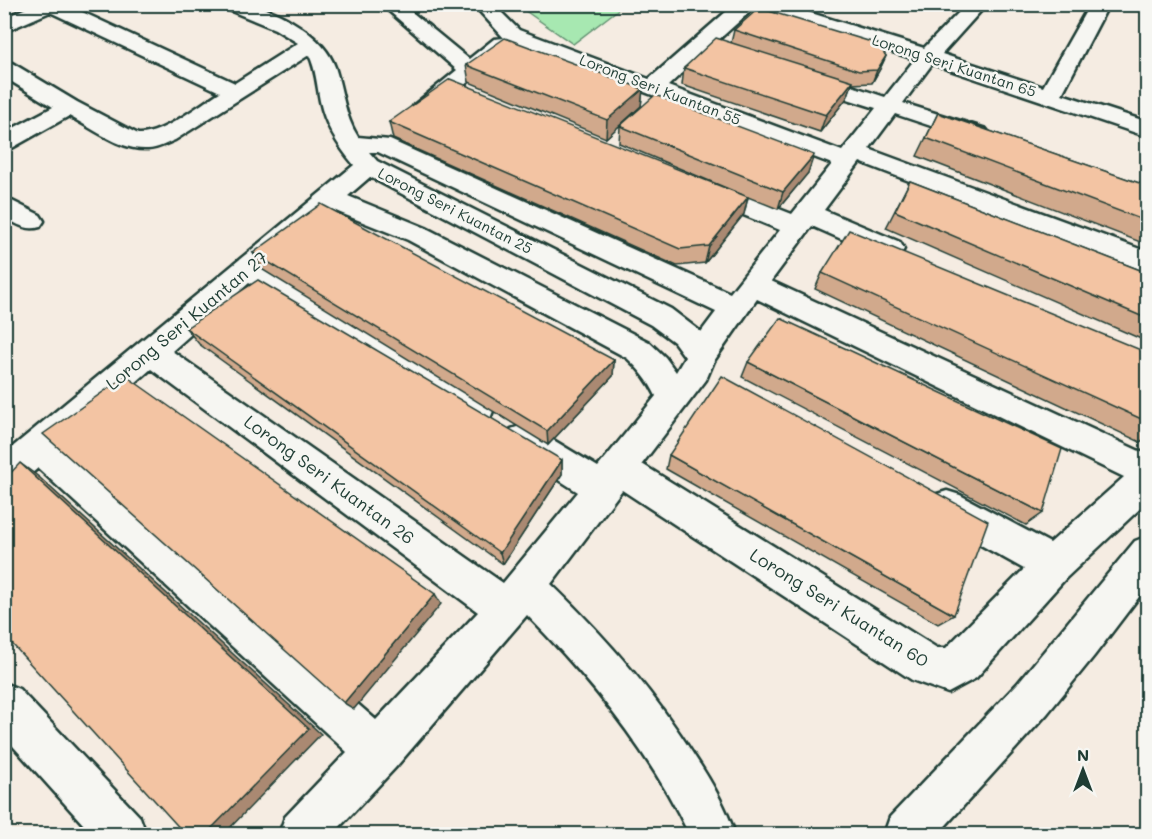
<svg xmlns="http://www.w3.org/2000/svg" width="1152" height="839" font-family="Mali,sans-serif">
  <rect width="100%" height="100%" fill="#f5ece2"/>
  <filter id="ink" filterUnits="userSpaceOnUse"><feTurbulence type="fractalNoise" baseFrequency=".0167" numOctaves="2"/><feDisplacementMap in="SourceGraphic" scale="12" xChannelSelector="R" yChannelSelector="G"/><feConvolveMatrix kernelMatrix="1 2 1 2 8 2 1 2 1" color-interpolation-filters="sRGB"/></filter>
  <g filter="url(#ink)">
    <path fill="#a7e8b1" stroke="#639272" stroke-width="1.5" d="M530,4H624V5L573,44L524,10Z"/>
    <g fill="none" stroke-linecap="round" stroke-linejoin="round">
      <g stroke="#1f3d34" stroke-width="5">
        <path id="minor" d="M35,4H65L235,83L298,43L275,29L224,8L222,4C230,4 241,3 249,4C280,10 325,37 335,67C343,91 344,115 358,137L390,140L730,293L780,230L697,196L693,190L697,184L706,182L715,184L792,214L832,164L509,40L511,43L508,47L430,115L422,117L414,115L411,110L414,105L457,70L381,4H402L469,59L494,39L504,38L473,4H493L519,30L649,79L735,4H782L924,48L967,4H987L942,54L1043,87L1090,4H1109L1062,94L1148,122V137L932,64L903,103L986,129L990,134L986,139L978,141L970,139L895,114L869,149L1148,252V273L860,162L824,210L900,242L904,249L900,256L890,258L880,256L812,226L771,281L1148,455V501L1066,578L976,678L948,693L912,680L622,490L551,584C605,636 655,693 695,757C711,781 726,807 735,834H689C650,752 590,679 527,615L395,768L333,834H279L285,817L347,752L38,468L16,487L4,491V454L354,165C338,146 325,125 320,101C317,86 316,69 309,55L175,140C167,143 157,149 148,149C121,151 92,128 69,116L12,148L4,150V133L53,107L4,77V62L12,63L77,102L138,134C161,136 199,105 220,92L50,12L4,32V18ZM754,8L915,59L885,97L816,74L808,72L800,74L797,79L800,84L876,108L842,151L668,86L704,52L750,66L757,64L761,60L757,56L715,43ZM369,152H378L716,312L701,332L671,309L377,161ZM370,177L651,325L674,342L685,357L676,372L665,357L649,342L426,228L348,196ZM333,210L408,240L627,358C639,369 649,381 656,396L598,467L535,429L523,425L511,429L506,439L511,449L578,492L503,583L172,351L249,283L465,421L477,425L489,421L493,411L489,401L267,267ZM757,299L1124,477L1050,543L960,495L947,491L934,495L929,507L934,519L1024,569L946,648H937L642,464L706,380L714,361ZM151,369L478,612L376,720L62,447Z
          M4,197L40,215L44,221L40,227C26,231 17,224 4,217Z
          M1148,536V585L1094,656L1047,714L938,834H884L890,817L1017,684L1135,541Z
          M4,683L19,689L140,817L146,834H92L4,736Z"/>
      </g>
      <use href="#minor" fill="#f6f6f2" fill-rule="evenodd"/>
    </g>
    <path fill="#d1a98c" stroke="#1f3d34" stroke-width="1.5" d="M734,30L886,56L880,69L872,83L852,84L847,98L820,132L682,85L684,68L731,43Z
      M466,65L643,89L641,106L606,138L469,82Z
      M938,113L1148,186V245L917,156Z
      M389,122L743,195L619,143L620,126L808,173L778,209L748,197L744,214L705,263L677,266L393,139Z
      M910,181L1148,273V342L886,228Z
      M253,253L614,360L613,376L548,445L263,270Z
      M822,273L1148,353V437L1140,442L815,289Z
      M186,328L562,460V474L503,564L199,344Z
      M748,362L1043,513L1026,525L742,377Z
      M669,455L954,615L938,624L666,469Z"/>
    <path fill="#aa8972" stroke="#1f3d34" stroke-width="1.5" d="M886,56L880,69L872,83L877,70Z
      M853,81L847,98L820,132L826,115Z
      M643,89L641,106L606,138L607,120Z
      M814,155L808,173L778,209L783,192Z
      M748,197L744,214L705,263L709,246Z
      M614,360L613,376L548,445L547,431Z
      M562,460V474L503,564L500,553Z
      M20,463L39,477L321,734L224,834H206Z
      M435,594L441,604L354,709L344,703Z"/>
    <path fill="#f3c4a3" stroke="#1f3d34" stroke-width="1.5" d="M759,8L878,44L886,56L877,70L859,71L734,30Z
      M505,38L643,89L607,120L466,65Z
      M716,38L853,81L826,115L684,68Z
      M450,79L748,197L709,246L680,249L389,122Z
      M655,95L814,155L783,192L620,126Z
      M938,113L1148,186V222L926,138Z
      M910,181L1148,273V319L895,211Z
      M321,204L614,360L547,431L253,253Z
      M849,230L1148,353V422L822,273Z
      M258,280L562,460L500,553L186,328Z
      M780,318L1062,449L1043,513L748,362Z
      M126,376L435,594L344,703L43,434Z
      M722,376L988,521L954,615L669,455Z
      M20,463L309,729L206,834H185L4,635V480Z"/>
  </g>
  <g text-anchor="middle" stroke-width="5" stroke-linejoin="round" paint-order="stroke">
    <g font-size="15" fill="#1f3d34" stroke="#f6f6f2">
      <text transform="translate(954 66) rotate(18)" y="5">Lorong Seri Kuantan 65</text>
      <text transform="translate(660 90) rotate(21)" y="5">Lorong Seri Kuantan 55</text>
      <text transform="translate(455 211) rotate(27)" y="5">Lorong Seri Kuantan 25</text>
    </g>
    <g font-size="18" fill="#1f3d34" stroke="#f6f6f2">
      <text transform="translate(187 321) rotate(-40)" y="6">Lorong Seri Kuantan 27</text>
      <text transform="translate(329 480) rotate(36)" y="6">Lorong Seri Kuantan 26</text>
      <text transform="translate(839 608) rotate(32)" y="6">Lorong Seri Kuantan 60</text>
    </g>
  </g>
  <rect width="1152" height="839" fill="none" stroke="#f6f6f2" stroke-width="24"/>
  <rect x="12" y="12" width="1128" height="815" fill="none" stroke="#1f3d34" stroke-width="2" filter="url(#ink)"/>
  <g transform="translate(1083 770)" stroke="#f6f6f2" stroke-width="4.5" paint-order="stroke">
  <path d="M0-4.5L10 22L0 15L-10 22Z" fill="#1f3d34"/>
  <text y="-9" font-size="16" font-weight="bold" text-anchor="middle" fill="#1f3d34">N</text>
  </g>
</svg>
